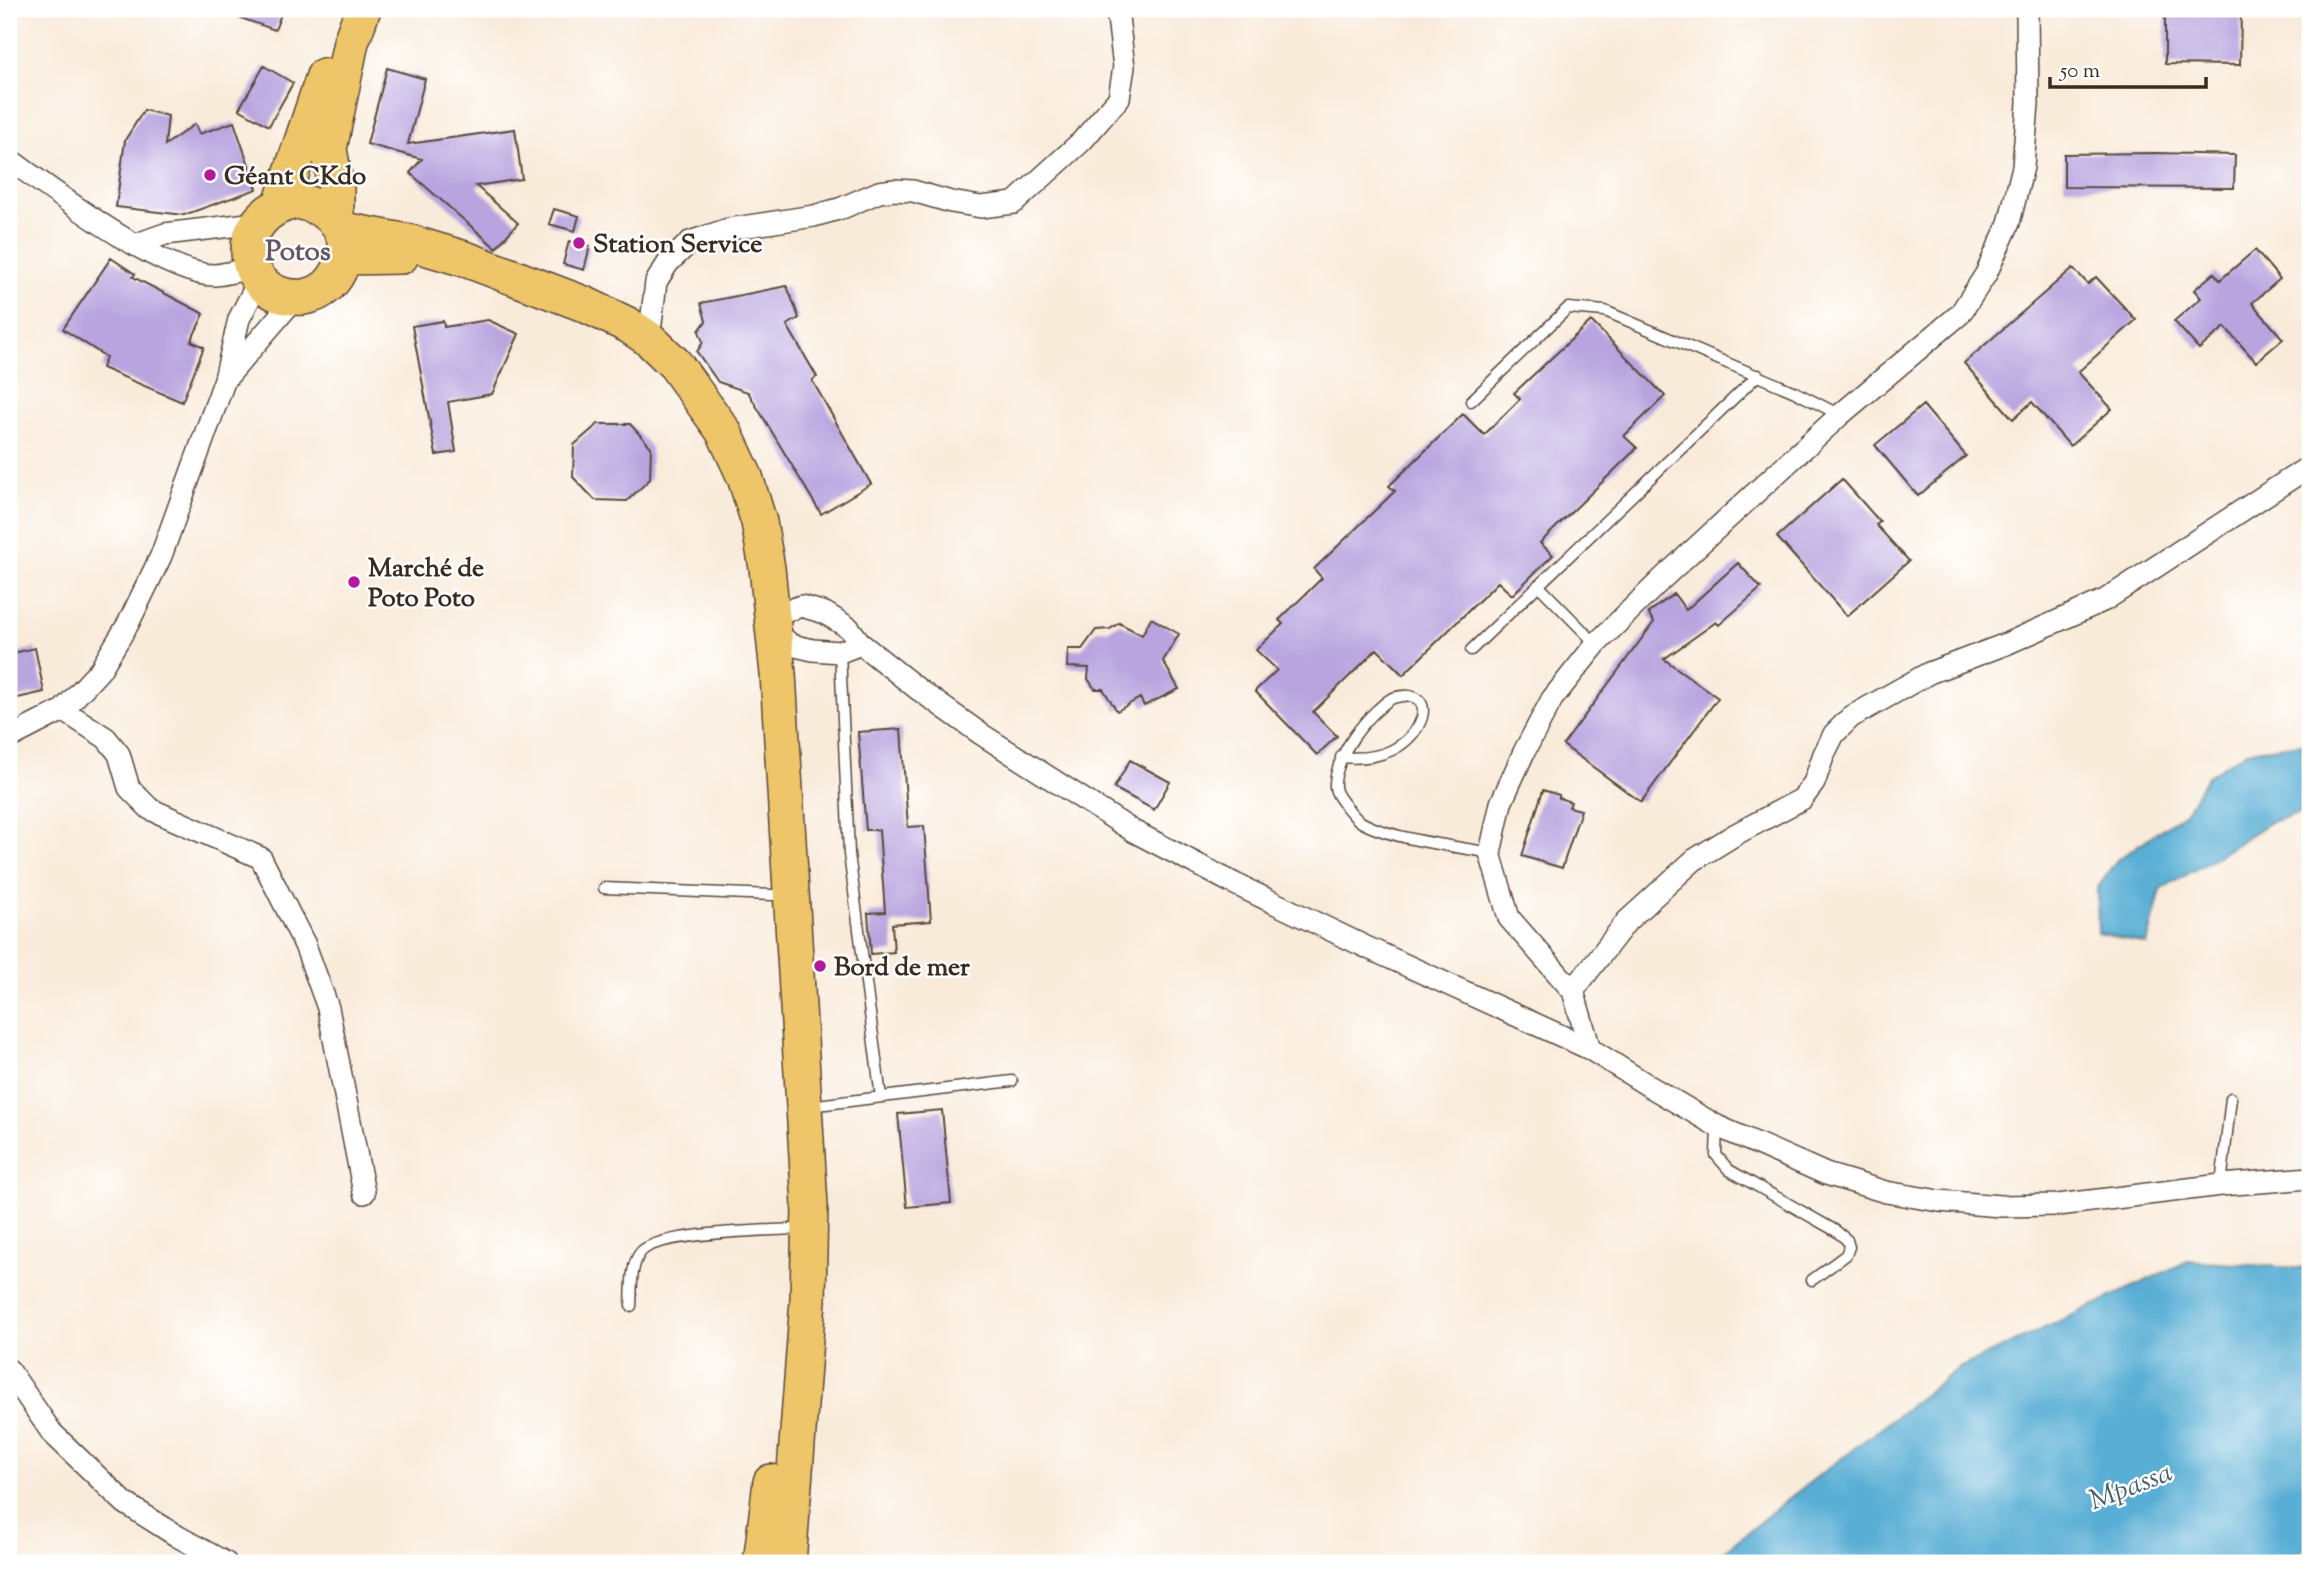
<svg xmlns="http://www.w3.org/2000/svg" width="2319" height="1572" font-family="'Sorts Mill Goudy',serif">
  <rect width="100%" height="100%" fill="#fff"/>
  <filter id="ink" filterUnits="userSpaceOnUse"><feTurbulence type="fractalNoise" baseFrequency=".0143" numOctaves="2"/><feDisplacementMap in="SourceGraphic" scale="14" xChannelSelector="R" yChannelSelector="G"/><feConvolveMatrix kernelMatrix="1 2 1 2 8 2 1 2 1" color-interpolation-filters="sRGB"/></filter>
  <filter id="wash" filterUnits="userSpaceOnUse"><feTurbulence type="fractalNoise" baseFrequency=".00686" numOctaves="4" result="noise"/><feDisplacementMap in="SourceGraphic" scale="28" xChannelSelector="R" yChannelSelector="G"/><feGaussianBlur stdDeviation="1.57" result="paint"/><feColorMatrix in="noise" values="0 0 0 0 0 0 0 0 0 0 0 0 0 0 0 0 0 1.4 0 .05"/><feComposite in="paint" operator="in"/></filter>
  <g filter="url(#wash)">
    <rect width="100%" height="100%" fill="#f9ebda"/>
    <path fill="#58aed4" stroke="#4a6c79" stroke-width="2" d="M2310,743V811L2270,822L2215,858L2161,890L2147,944L2098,933L2097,889L2117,860L2185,813L2207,777L2247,751Z
      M2188,1261L2310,1269V1548L2264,1563H1710L1783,1503L1959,1368Z"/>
    <g id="blocks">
      <path fill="#b8a5df" d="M221,9H283L275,30L221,11Z
        M2165,9H2241L2240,65L2165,64Z
        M264,66L293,83L269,126L239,109Z
        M387,68L425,79L408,144L515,129L522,179L476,186L518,223L496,248L410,173L422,159L367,144Z
        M144,110L168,116L165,145L195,124L199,134L234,122L257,189L184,215L116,207L125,140Z
        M2157,153L2235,155L2234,188L2064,187V154Z
        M554,209L579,216L575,231L549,224Z
        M569,241L590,246L584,270L563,264Z
        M2255,250L2280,279L2252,303L2283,339L2256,362L2225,327L2199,349L2174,321L2201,298L2194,290L2214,273L2220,280Z
        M111,258L135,274L133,277L204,314L191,341L204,347L182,402L102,368L106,357L63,329Z
        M2073,268L2088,284L2096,277L2136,320L2078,372L2112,409L2070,446L2032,402L2013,419L1964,363Z
        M787,286L799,318L787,325L817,377L812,380L871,484L821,514L748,392L718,382L697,352L703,342L699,331L706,321L701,303Z
        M488,320L519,334L492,394L448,402L456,452L436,455L412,326L443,321L444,327Z
        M1591,321L1665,396L1624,436L1637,448L1540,543L1553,555L1512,595L1498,582L1403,675L1377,649L1313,712L1337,736L1317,755L1255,691L1277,670L1256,650L1283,624L1279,620L1322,578L1314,569L1395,491L1389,486L1463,414L1484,435L1520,399L1514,393Z
        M1923,405L1966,456L1918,496L1875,445Z
        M598,424H630L651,447L650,479L627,501L595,500L573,477L574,445Z
        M1842,479L1880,522L1876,525L1909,561L1847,616L1777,537Z
        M1738,563L1761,588L1719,625L1716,622L1664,659L1718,698L1641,802L1563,745L1654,622L1648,613L1674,594L1686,610Z
        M1151,618L1179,634L1163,661L1179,689L1144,706L1140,698L1117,711L1103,689H1095L1088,679L1089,668L1067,667L1068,649H1082L1096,630L1110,629L1119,623L1142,635Z
        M35,648L44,692L9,700V654Z
        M901,729L908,827L924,826L931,921L892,924L894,952L871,954L868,913L885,912L879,830H866L858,732Z
        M1130,760L1170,782L1154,810L1114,788Z
        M1543,790L1559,795V798L1571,802L1569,807L1581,810L1562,868L1522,856Z
        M942,1110L951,1203L907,1207L898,1114Z"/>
    </g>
  </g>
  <g filter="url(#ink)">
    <use href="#blocks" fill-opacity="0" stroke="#58473a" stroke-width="2"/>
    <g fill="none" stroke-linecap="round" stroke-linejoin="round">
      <g stroke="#58473a" stroke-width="13">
        <path id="service" d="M1471,401L1568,308L1605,311L1795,392L1840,415
          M1538,585L1596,644
          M1471,650L1758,375
          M840,652L849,854L881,1097
          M1341,757C1370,760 1400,754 1417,728C1431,705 1419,690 1393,698C1387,700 1381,707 1376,711C1361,725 1344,748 1338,768C1331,790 1336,794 1349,810C1353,815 1356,819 1361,822C1391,839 1454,846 1490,853
          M604,888L773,895
          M809,1106L1012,1081
          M1717,1126L1716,1155L1729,1170L1836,1231L1847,1240L1849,1247L1846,1255L1812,1280
          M2221,1185L2231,1098
          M631,1306C632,1290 630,1267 640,1253C654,1232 765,1231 792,1229"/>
      </g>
      <g stroke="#58473a" stroke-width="24">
        <path id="minor" d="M9,159C52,190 164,276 215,275C227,274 240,270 252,268
          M137,244L165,234L256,223
          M649,339L656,282L668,263L690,242L729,229L814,216L842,208L879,192L894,190L913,191L951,202L981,207L1014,203L1082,141L1119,98L1124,67L1117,9
          M229,375L295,298
          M861,644L840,652L813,650L791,645L772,628L782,613L801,606L825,613L849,628L861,644L919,690L981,734L1133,831L1235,884L1366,947L1590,1049L1649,1086L1717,1126L1826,1174L1886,1192L1939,1201L2000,1206L2058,1205L2221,1185L2310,1178
          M63,710L106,738L119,754L129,788L150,809L261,858L305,945L328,1008L364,1193
          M9,738L63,710L100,670L128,624L161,556L225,379L239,319L259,280
          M1573,991L1627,921L1694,860L1736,834L1802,799L1814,783L1824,754L1834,734L1851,717L1929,673L2006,644L2105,600L2310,466
          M1590,1049L1573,991L1509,918L1490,853L1501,803L1524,752L1552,699L1596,644L1664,577L1840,415L1960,314L1986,274L2009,223L2023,167L2028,103L2027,9
          M9,1370L52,1433L125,1503L177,1536L226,1563"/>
      </g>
      <g stroke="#58473a" stroke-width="38">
        <path id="primary" d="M296,201C327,206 355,229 342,263C336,281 323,294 304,297C240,303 225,215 296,201Z
          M281,204L324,76
          M336,222V188L329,149L351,42L363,9
          M343,230L408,242L468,260L584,304L628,325L649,339L675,364L724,432L745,477L759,522L767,568L778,674L810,1206L808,1300L788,1563
          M345,257L401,256
          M761,1563L771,1482"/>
      </g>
      <use href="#service" stroke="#fff" stroke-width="10"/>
      <use href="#minor" stroke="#fff" stroke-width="21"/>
      <use href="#primary" stroke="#eec569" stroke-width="35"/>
    </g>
  </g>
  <g fill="#b5179e" stroke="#fff" stroke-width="2.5">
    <circle cx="210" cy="175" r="7"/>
    <circle cx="579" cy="243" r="7"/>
    <circle cx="354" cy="582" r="7"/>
    <circle cx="820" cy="966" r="7"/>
  </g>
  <g text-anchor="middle" stroke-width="5" stroke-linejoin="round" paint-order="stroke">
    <g font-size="26" font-weight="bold" fill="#3b2a1e" stroke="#fff" text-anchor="start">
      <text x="224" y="184">Géant CKdo</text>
      <text x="593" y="252">Station Service</text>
      <text x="368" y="576">Marché de<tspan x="368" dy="30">Poto Poto</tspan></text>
      <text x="834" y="975">Bord de mer</text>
    </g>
    <g font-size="28" font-weight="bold" fill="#675562" stroke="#fff">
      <text x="298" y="260">Potos</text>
    </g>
    <g font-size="28" font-style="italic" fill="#475f67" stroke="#fff">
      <text transform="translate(2130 1485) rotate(-21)" y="10">Mpassa</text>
    </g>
  </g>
  <rect width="2319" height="1572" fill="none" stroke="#fff" stroke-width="35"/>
  <path d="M2050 77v10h156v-10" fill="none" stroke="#3b2a1e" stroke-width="3.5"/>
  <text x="2060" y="77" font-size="21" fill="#3b2a1e" stroke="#ffffff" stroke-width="5" paint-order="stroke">50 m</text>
</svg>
